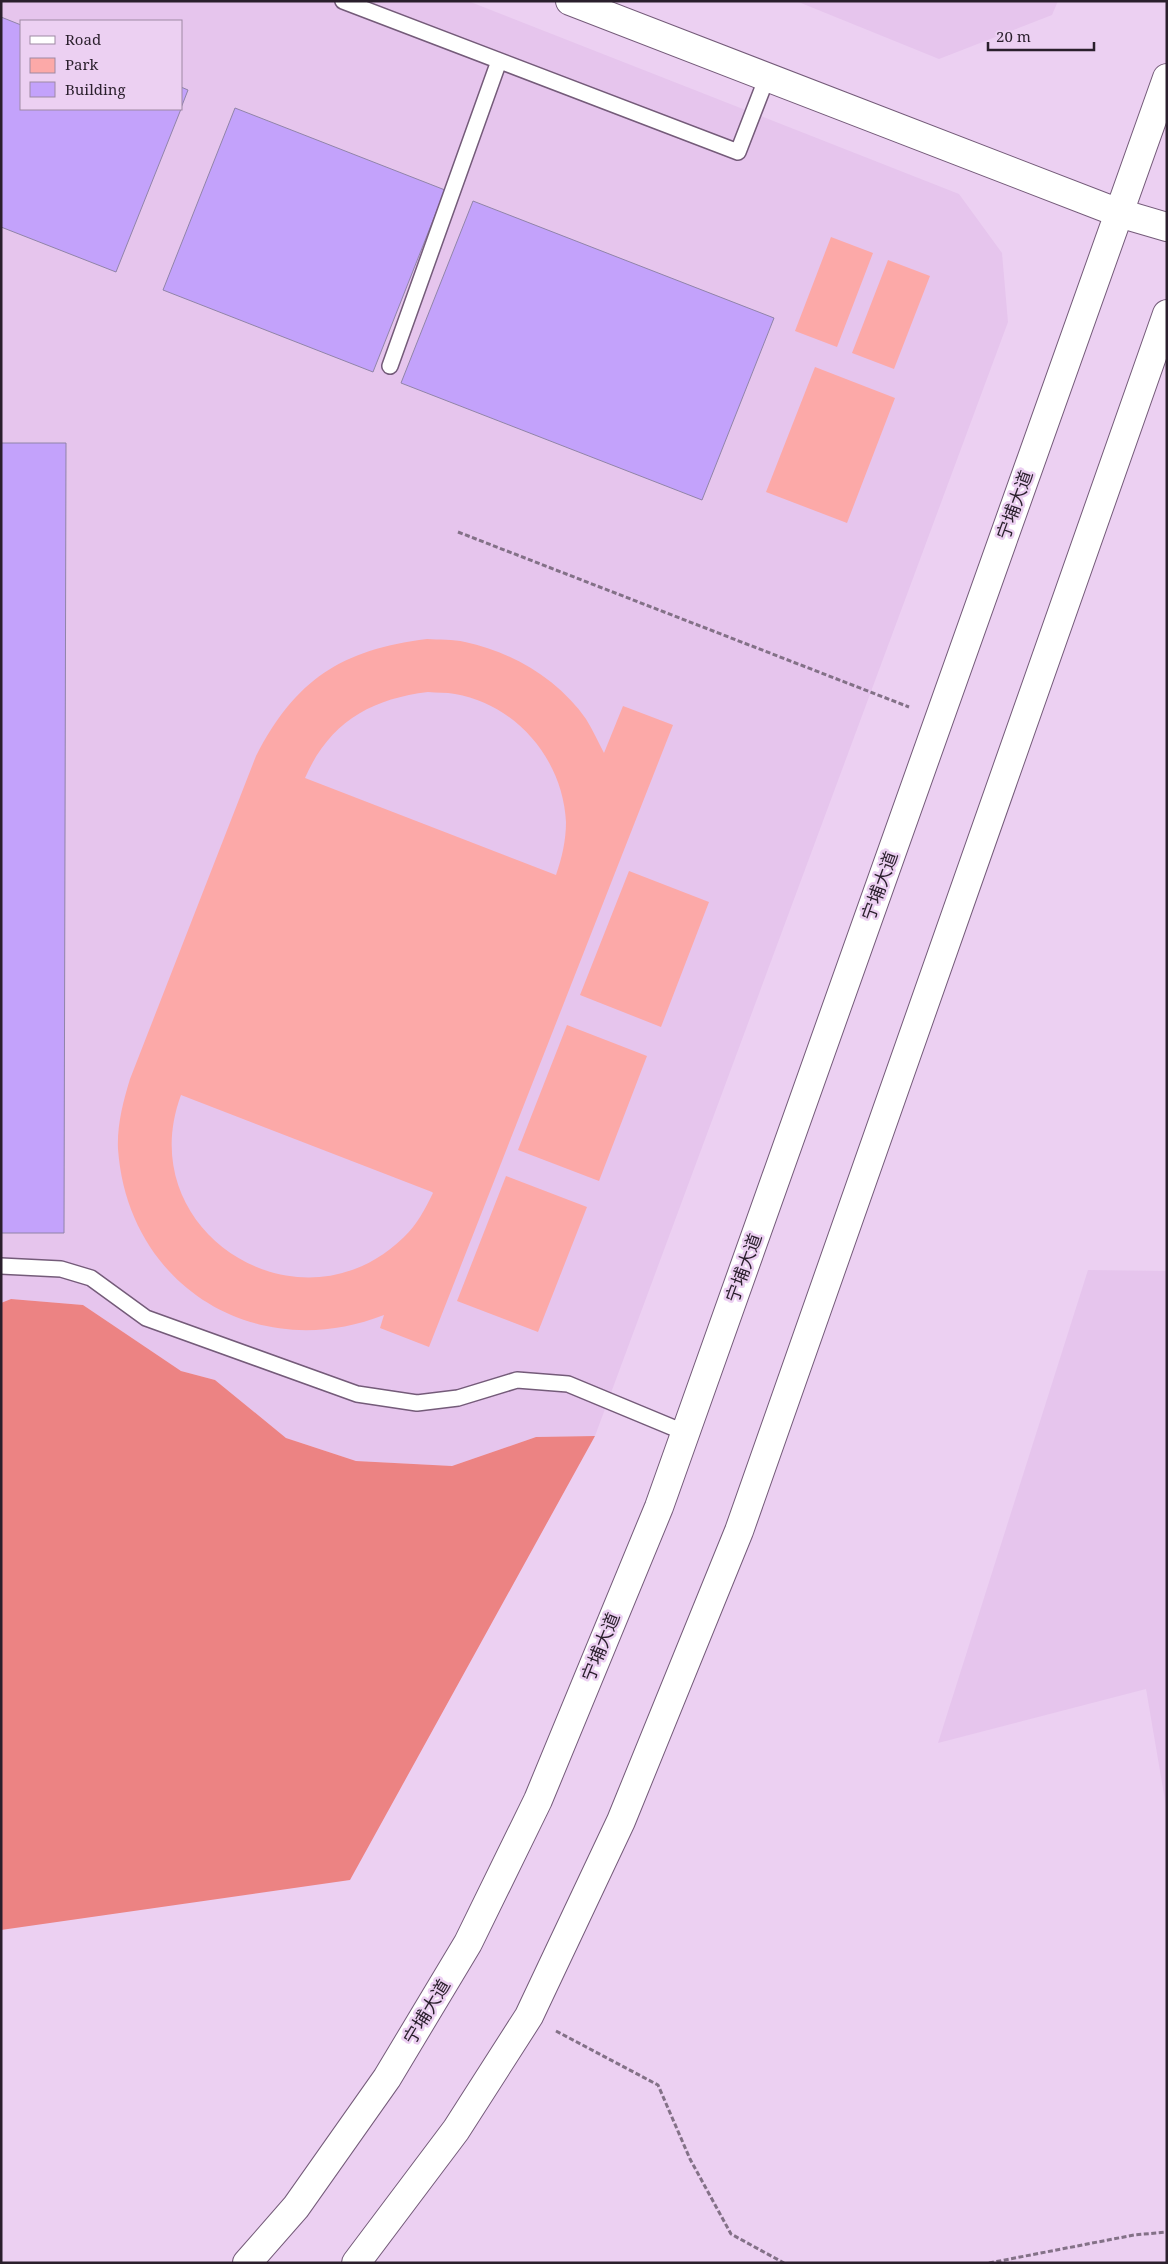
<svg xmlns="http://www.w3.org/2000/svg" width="1168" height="2264" font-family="'Noto Serif','Noto Sans SC',serif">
  <rect width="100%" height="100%" fill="#ecd0f2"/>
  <path fill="#e6c5ed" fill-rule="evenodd" d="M1,1H468L959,194L1002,253L1008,322L595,1436L536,1437L452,1466L356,1461L286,1438L215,1380L181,1371L83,1305L11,1299L1,1303ZM21,21H181V109H21Z
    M796,1H1058L1052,15L939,59Z
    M1088,1270L1167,1271V1812L1146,1689L938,1743Z"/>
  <path fill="#fca9a8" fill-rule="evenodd" d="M831,237L873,253L837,347L795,331Z
    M888,260L930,276L894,369L852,353Z
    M815,367L895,398L847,523L766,492Z
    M427,639C439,640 453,639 465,642C512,652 558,679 586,719C593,730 598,742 604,753L623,706L673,725L429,1347L380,1328L384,1315C257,1365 128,1287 118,1149C117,1125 123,1102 130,1079L256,756C296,679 341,650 427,639ZM428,692C437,693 446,692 455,694C517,705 563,760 566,822C566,840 562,858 556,875L305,778C329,723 370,699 428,692ZM181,1095L432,1192L433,1193C425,1209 417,1225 404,1237C300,1339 130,1232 181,1095Z
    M629,871L709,902L661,1027L580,995Z
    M567,1025L647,1056L599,1181L518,1150Z
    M506,1176L587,1207L538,1332L457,1301Z"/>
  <path fill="#ec8383" d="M11,1299L83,1305L181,1371L215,1380L286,1438L356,1461L452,1466L536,1437L595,1436L350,1880L1,1930V1303Z"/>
  <path fill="#c3a2fb" stroke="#9084a8" d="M1,17L21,25V109H181L116,272L1,227Z
    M181,87L188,90L181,108Z
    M235,108L445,190L373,372L163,290Z
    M473,201L774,318L702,500L401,383Z
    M1,443H66L64,1233H1Z"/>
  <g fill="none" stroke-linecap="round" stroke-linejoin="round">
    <g stroke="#745b79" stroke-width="18">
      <path id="lane" d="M343,1L738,152L767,77
        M390,366L499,61
        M1,1266L61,1269L91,1278L146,1318L357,1394L417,1403L458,1398L517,1380L568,1384L686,1433"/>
    </g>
    <g stroke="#745b79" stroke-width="30">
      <path id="secondary" d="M570,1L1119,213L1167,227
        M247,2263L296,2207L387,2078L468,1943L538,1800L659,1507L1167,78
        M356,2263L456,2130L529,2016L621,1821L739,1531L1167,314"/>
    </g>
    <path stroke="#837187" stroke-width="3" stroke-dasharray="5 2.5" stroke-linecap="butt" d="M458,532L909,707
      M556,2031L658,2085L690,2159L731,2234L784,2263
      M989,2263L1134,2235L1167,2232"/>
    <use href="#lane" stroke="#fff" stroke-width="15"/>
    <use href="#secondary" stroke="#fff" stroke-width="28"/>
  </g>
  <g text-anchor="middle" stroke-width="5" stroke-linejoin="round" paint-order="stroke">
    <g font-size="18" fill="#2a1f2c" stroke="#ecd0f2">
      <text transform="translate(1015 505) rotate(-70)" y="6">宁埔大道</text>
      <text transform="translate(880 886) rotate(-70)" y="6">宁埔大道</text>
      <text transform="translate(744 1268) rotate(-70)" y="6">宁埔大道</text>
      <text transform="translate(601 1647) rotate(-68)" y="6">宁埔大道</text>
      <text transform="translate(427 2012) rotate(-59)" y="6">宁埔大道</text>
    </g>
  </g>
  <rect width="1168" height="2264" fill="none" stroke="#2a1f2c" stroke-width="5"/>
  <rect x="20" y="20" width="162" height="90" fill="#ecd0f2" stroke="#9e89a3"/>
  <rect x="30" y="36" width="25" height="8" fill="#ffffff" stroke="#9e89a3"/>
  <text x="65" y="45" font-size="15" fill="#2a1f2c">Road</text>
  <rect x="30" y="58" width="25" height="15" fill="#fca9a8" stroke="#9e89a3"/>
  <text x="65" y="70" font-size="15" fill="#2a1f2c">Park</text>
  <rect x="30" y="82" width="25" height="15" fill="#c3a2fb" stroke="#9e89a3"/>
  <text x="65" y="95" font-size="15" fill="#2a1f2c">Building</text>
  <path d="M988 42v8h106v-8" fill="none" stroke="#2a1f2c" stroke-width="2.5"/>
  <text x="996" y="42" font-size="15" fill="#2a1f2c" stroke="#ecd0f2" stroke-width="4" paint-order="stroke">20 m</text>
</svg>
